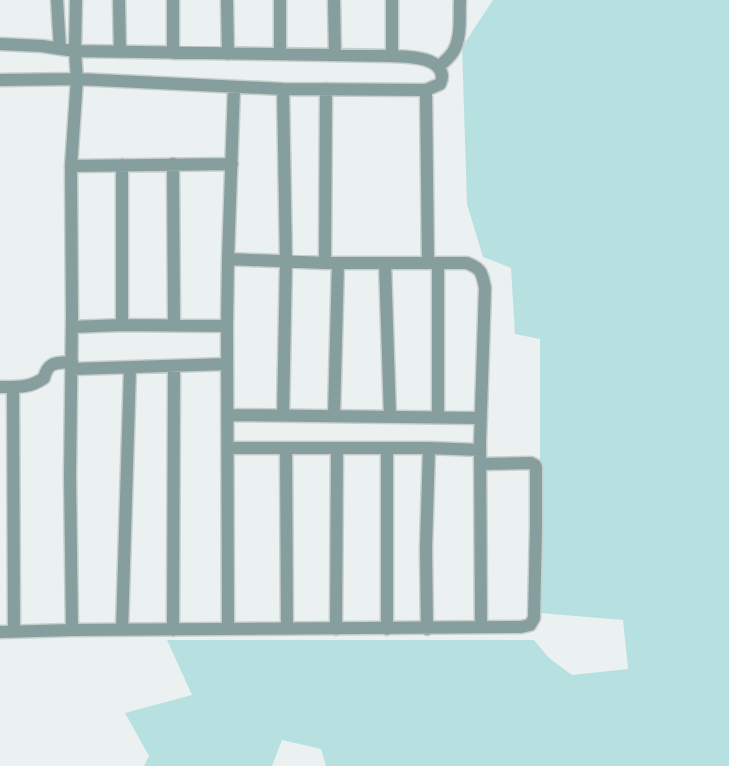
<svg xmlns="http://www.w3.org/2000/svg" width="729" height="766" font-family="Helvetica,sans-serif">
  <rect width="100%" height="100%" fill="#eaf1f0"/>
  <path fill="#b7e1e0" d="M493,0H729V766H326L321,749L282,740L272,766H144L149,756L125,713L192,695L167,640H534L549,658L572,675L628,669L623,620L540,613V339L515,334L511,268L483,257L467,204L462,47Z"/>
  <g fill="none" stroke-linecap="round" stroke-linejoin="round">
    <g stroke="#c6cdcc" stroke-width="15">
      <path id="minor" d="M57,0L60,49
        M119,0L120,52
        M227,0L228,54
        M280,0V54
        M334,0L335,55
        M392,0V56
        M0,44L42,46L75,51L392,56C407,57 440,56 442,76C442,79 441,82 440,84L426,90L283,89L77,79L0,80
        M173,53V0
        M438,67C443,63 449,58 453,52C462,37 459,17 460,0
        M426,90L428,263
        M173,164L174,325
        M122,165V325
        M71,166L232,164
        M228,259L325,263H467C482,269 482,273 485,288L480,441L481,627
        M325,263L326,89
        M385,263L390,417
        M72,327L122,325L227,326
        M72,369L227,364
        M0,387C17,387 30,388 44,378C48,361 57,363 72,362
        M13,387L14,631
        M228,415L481,418
        M283,416L286,261L283,89
        M334,416L338,263
        M438,417V263
        M228,448H429L480,450
        M286,448L287,629
        M228,629L227,326L228,259L234,87
        M336,629L337,448
        M387,629V448
        M427,629L426,548L429,448
        M72,630L70,475L72,315L71,166L77,79L75,51L76,0
        M122,630L130,368
        M173,630L174,367
        M0,632L72,630L521,627L530,625L534,618L536,528V467L535,465L531,463L481,464"/>
    </g>
    <use href="#minor" stroke="#869e9d" stroke-width="12"/>
  </g>
</svg>
